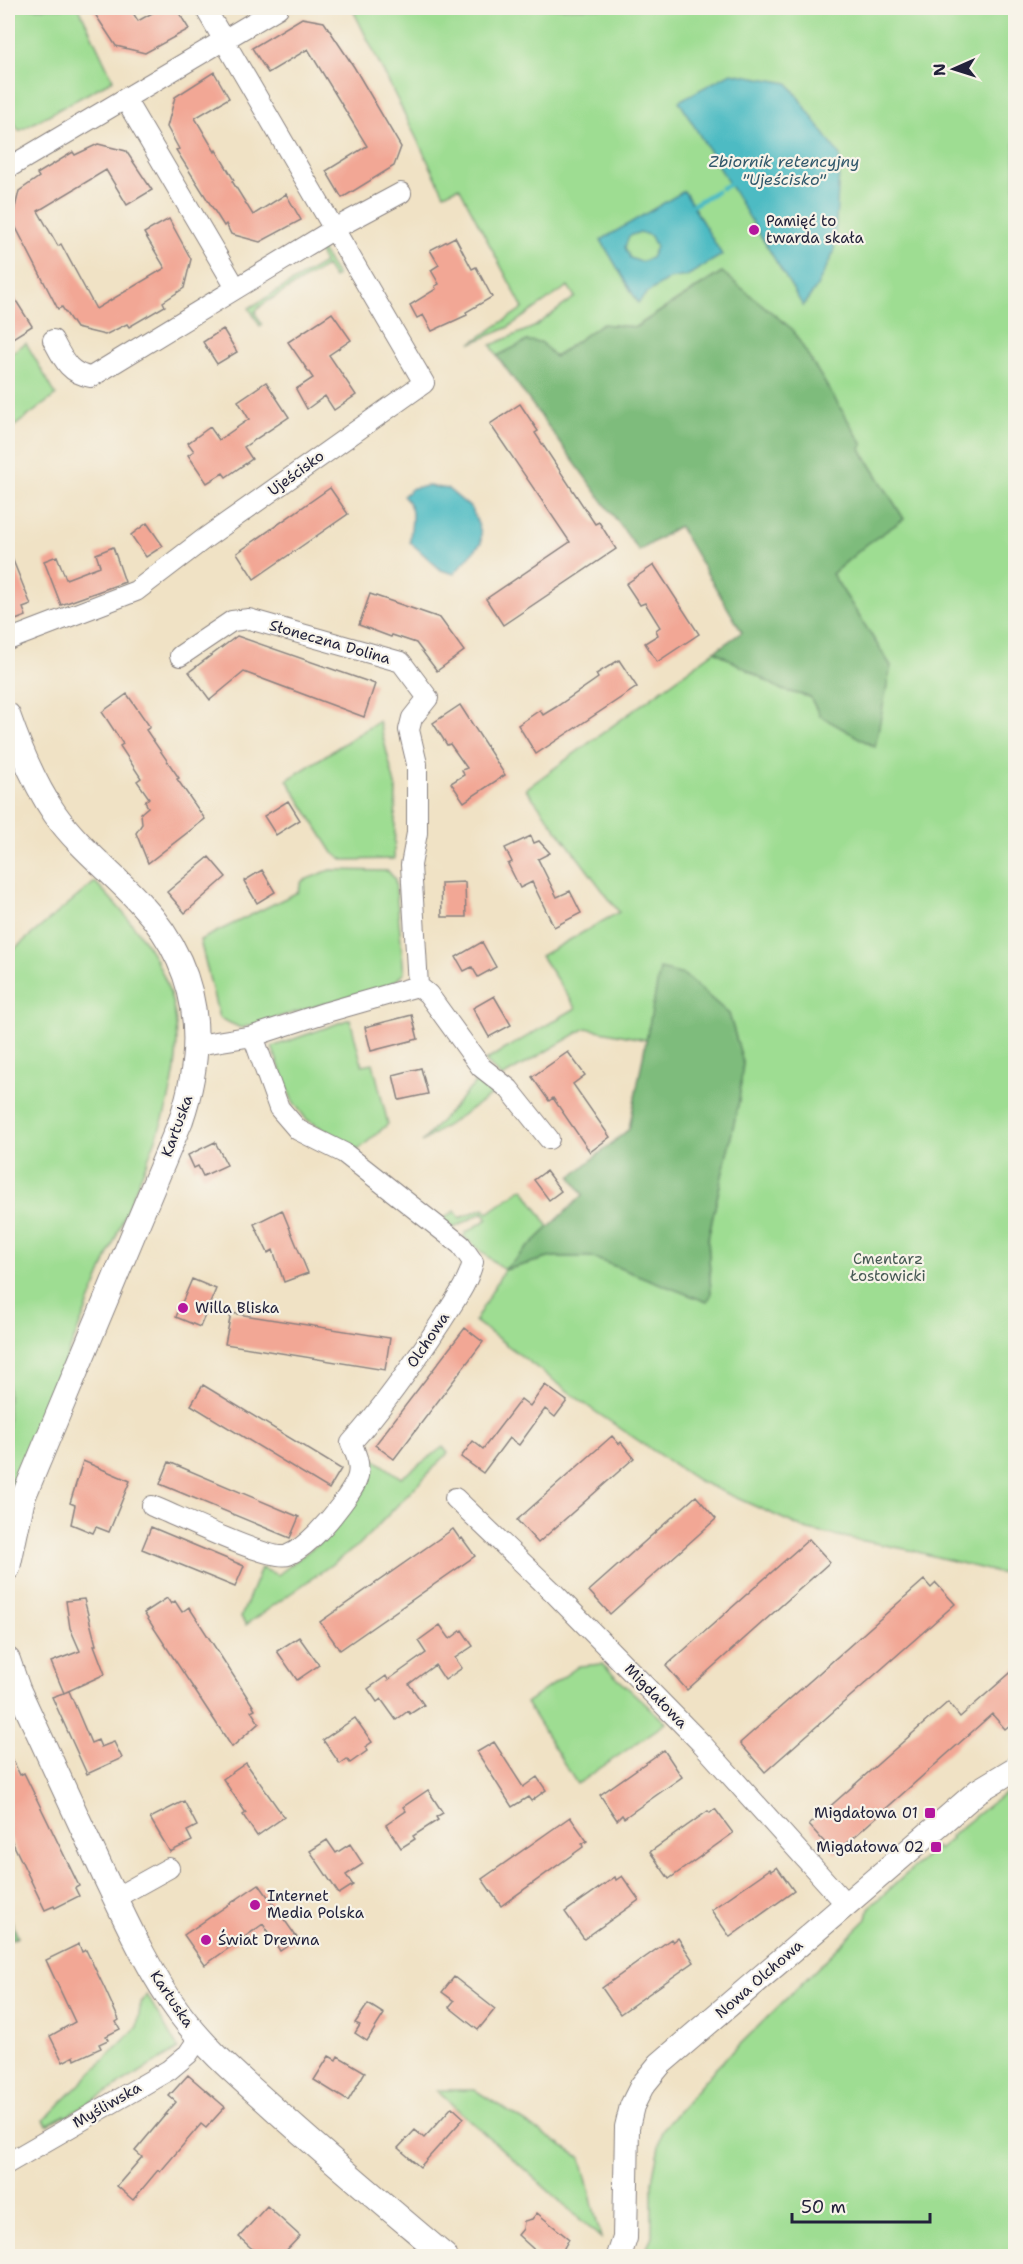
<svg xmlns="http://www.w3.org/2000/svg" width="1023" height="2264" font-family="'Shantell Sans',sans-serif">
  <rect width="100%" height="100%" fill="#f7f3e8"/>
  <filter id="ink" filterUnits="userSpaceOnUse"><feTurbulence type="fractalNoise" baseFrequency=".0167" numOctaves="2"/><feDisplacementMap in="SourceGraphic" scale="12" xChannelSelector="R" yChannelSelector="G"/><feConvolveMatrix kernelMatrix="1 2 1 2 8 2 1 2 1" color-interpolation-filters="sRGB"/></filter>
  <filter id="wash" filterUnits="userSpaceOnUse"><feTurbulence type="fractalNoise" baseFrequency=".008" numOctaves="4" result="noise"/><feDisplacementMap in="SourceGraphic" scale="24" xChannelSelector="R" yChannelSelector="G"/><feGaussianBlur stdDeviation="1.35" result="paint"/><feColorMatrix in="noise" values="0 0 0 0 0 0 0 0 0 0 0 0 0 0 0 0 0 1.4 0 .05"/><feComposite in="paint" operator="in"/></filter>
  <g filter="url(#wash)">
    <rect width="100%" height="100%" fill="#f0e2c5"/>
    <path fill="#9edd92" stroke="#608066" stroke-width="1.5" d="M8,8H79L113,80L19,131L8,112Z
      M352,8H1015V1577L910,1550L808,1530L697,1480L593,1410L475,1321L504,1270L464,1237L465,1233L488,1219L483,1212L454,1228L442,1219L455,1211L460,1218L484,1208L488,1213L523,1188L549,1227L505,1270L552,1257H591L703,1300L711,1295L708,1238L739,1101L743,1062L729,1014L661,970L647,1040L586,1028L502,1077L485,1061L576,1008L541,956L619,912L526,789L715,651L782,690L810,697L820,716L891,666L832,574L867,544L904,519L860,448L863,445L722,272L635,327L601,324L554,357L527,341L497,356L491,345L534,327L575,297L568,286L507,328L471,343L523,308L459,187L444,194Z
      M321,249L337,276L334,278L326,266L263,304L255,312L262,325L260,326L249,308L324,263L318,250Z
      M26,343L56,395L8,431V355Z
      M379,721L396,789L394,859L344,860L333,853L287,780Z
      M330,870L388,871L395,879L404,973L392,984L241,1028L219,1018L200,940L298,892L302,881Z
      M95,882C131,919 167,962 175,1016C185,1083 153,1147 128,1207C110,1252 91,1297 73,1342C59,1377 44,1412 30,1447C23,1465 16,1484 8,1501V954Z
      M350,1019L362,1065L373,1063L388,1124L358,1150L306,1119L292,1100L272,1047Z
      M478,1080L496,1092L422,1142Z
      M443,1447L448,1453L359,1545L246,1625L241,1617L261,1568L278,1575L330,1534L347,1514L365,1489L369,1455L401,1478Z
      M602,1664L666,1723L577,1784L526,1703L579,1666Z
      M1015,1787V2256H643L652,2237V2181L662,2130L713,2071L867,1919L869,1908L936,1847L938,1850L951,1839L950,1837L990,1804Z
      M147,1995L178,2049L66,2117L65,2115L47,2125L44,2120L137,2027L141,2002Z
      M436,2090H475L581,2158L601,2238Z"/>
    <path fill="#7ebc7c" stroke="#506f5c" stroke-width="1.5" d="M722,272L792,329L863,445L860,448L904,519L867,544L832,574L891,666L875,747L820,716L810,697L782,690L715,651L742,632L679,526L639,551L497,356L527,341L541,342L555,357L601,324L636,327Z
      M660,969L684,975L729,1014L743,1062L739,1101L708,1238L711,1295L707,1302L591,1257H552L504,1270L583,1195L571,1177L629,1129Z
      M8,1913L18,1937L8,1941Z"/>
    <path fill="#4dbbc3" stroke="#386e7f" stroke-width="1.5" fill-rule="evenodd" d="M731,73L788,83L840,156L834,252L816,288L803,306L679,101Z
      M684,191L722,255L687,276L669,279L647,293L638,303L601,240ZM640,232L651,236L656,247L651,258L641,262L630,258L625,247L629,236Z
      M429,486L448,489L472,509L481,532V543L454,574L441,570L410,542C410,523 418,510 403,496L413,488Z"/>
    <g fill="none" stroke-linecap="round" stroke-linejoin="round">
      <path stroke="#4dbbc3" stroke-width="5" d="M722,188L730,184
        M693,205L717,191"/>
    </g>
    <g id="blocks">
      <path fill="#f2a795" d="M91,8H130L138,21L161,8H176L189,29L145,53L116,46Z
        M302,18L324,22L354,67L401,147L394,166L342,198L326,171L367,146L308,49L268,73L252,48Z
        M214,72L229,98L195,118L215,152L216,150L234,180L232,181L253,215L286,194L301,220L260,242L231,234L226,224L224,226L176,150L179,149L167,127L175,97Z
        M98,144L126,151L152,190L127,205L106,170L38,211L58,246L61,244L96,309L165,268L144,233L169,219L191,259L184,288L163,302L165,306L129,327L127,324L105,335L76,328L62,307L58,309L12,220L19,191L39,177L37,174L73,152L75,155Z
        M455,237L472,269L476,267L492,297L466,312L467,315L432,331L423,315L417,318L410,305L436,289L435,286L439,284L431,270L439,265L430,250Z
        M8,288L32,326L8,341Z
        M332,313L351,340L329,355L356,395L334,410L325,396L307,409L296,389L313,378L288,342Z
        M223,329L237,352L217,364L203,342Z
        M266,382L289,417L244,447L252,459L226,477L223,473L207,483L188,455L194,451L188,443L210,427L219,440L249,419L238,401Z
        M520,404L538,431L535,433L595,524L599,522L616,549L503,625L486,599L570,542L490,424Z
        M330,488L348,514L254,579L237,553Z
        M147,523L163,546L146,557L131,535Z
        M113,547L125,582L61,605L44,561L57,556L66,579L100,566L96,554Z
        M8,548L31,605L23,608L26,616L8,623Z
        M654,565L699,634L657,662L645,643L658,635L656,630L660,627L645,603L640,605L626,584Z
        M370,594L440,618L464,651L437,671L416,643L392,635L391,637L359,625Z
        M237,636L375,684L364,717L244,672L210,700L189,672Z
        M619,660L637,687L536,754L518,725L540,710L543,715L556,707L598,678L596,674Z
        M127,694L150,727L146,730L179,778L177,779L205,819L148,863L136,833L142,824L141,813L148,807L145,802L149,798L137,781L141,778L120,746L123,744L102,712Z
        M460,705L505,775L464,802L451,783L464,775L462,770L467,768L450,744L447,745L433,723Z
        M288,801L300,820L276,835L264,816Z
        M531,836L534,843L539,841L550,853L538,859L557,897L570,891L581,913L554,927L532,882L520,888L508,864L512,862L505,848Z
        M209,857L226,877L185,913L167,892Z
        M262,870L275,892L257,903L244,881Z
        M465,882L466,917H442L441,883Z
        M482,942L496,967L478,977L472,967L464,971L456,957Z
        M494,996L511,1025L489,1037L473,1008Z
        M412,1015L418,1039L371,1051L365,1027Z
        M568,1052L585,1075L573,1084L610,1137L590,1152L553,1098L549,1101L532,1077Z
        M421,1068L428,1094L399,1100L393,1075Z
        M215,1142L227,1165L203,1176L198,1166L194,1168L188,1155Z
        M546,1171L561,1191L549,1200L534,1180Z
        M282,1210L308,1273L284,1282L273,1250L268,1253L254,1224Z
        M192,1279L216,1289L200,1327L176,1317Z
        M231,1313L390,1338L385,1370L225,1344Z
        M465,1328L483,1342L394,1459L375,1445Z
        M203,1385L341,1469L329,1489L191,1405Z
        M545,1385L567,1401L555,1417L545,1409L519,1445L509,1438L483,1473L461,1457L473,1441L483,1449L521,1399L530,1406Z
        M612,1436L619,1444L621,1442L634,1458L538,1543L517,1520Z
        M83,1461L130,1481L109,1532L96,1527L93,1533L71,1524L75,1505L70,1503Z
        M169,1462L299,1517L290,1538L160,1484Z
        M696,1496L716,1519L610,1614L589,1591Z
        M151,1527L244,1566L235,1587L142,1549Z
        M453,1529L460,1539L462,1538L475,1556L340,1650L320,1622Z
        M809,1539L830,1562L687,1690L666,1666Z
        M924,1580L931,1588L936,1583L955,1604L765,1772L740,1743Z
        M167,1598L171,1604L175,1601L182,1612L189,1607L255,1709L251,1711L259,1723L232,1747L144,1613Z
        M84,1599L96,1645H94L105,1674L64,1693L51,1662L80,1651L70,1628L66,1601Z
        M440,1625L450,1639L462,1630L473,1646L455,1658L462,1668L445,1680L435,1665L409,1684L424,1705L410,1714L408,1711L396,1720L381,1699L377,1702L368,1689L386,1676L388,1680L426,1653L418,1641Z
        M299,1637L319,1665L297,1680L277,1651Z
        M1016,1668V1720L1005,1729L992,1714L835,1854L809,1825L948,1702L960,1717Z
        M69,1691L91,1743L98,1740L101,1747L114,1742L122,1758L87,1774L52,1697Z
        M355,1718L372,1742L365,1747L367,1751L350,1763L347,1759L340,1764L323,1740Z
        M494,1742L523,1787L537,1777L546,1790L531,1801L528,1797L512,1807L477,1752Z
        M8,1750L20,1775L24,1773L79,1886L75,1888L79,1896L55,1908L54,1906L45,1910L8,1833Z
        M664,1750L682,1777L624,1818L622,1815L617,1820L600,1795Z
        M246,1763L284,1817L257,1836L243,1815L246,1813L223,1779Z
        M428,1790L443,1813L436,1817L438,1820L413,1836L415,1839L401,1848L386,1825L406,1811L403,1807Z
        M184,1801L197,1826L187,1831L192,1841L170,1852L150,1818Z
        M715,1809L733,1833L669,1879L650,1852L708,1811L710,1813Z
        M570,1817L587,1841L582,1844L583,1847L501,1906L482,1879Z
        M327,1840L336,1853L350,1844L363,1864L346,1875L353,1885L339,1894L310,1851Z
        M777,1867L794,1891L730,1937L711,1910L770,1869L771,1871Z
        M622,1876L639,1900L584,1939L565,1912L615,1877L616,1880Z
        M259,1884L298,1939L280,1951L263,1924L205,1965L184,1935Z
        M678,1938L694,1962L620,2014L602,1988L671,1939L673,1942Z
        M79,1944L82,1952L86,1950L104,1987L119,2020L116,2022L120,2029L106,2036L108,2040L99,2044L101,2048L75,2060L74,2056L63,2062L50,2036L75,2022L46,1960Z
        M454,1977L495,2009L478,2030L449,2007L454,2001L442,1992Z
        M368,2004L384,2014L367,2041L355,2033L360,2025L355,2023Z
        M329,2056L336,2060L338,2056L365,2072L348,2101L314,2080Z
        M188,2075L225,2107L206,2128L201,2124L160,2172L158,2170L133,2200L117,2186L142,2157L135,2151L176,2102L169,2096Z
        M452,2107L464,2118L420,2167L398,2148L415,2130L424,2138Z
        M267,2206L300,2236L281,2256H260L239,2237Z
        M537,2213L569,2239L564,2248V2254L541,2256L518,2235L523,2229L524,2221L532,2219Z"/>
    </g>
  </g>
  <g filter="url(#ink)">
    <use href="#blocks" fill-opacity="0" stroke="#898280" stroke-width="1.5"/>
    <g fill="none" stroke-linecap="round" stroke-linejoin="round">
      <g stroke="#898280" stroke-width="22">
        <path id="minor" d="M125,99L236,288
          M8,168L278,8
          M53,340C63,359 69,374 91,377L334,229L401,193
          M8,640L136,591L204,539L424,383L205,8
          M180,656L232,621L249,619L401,662L428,698L412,718L409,730L417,764V833L411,865L418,986L327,1012L253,1036L197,1045
          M418,986L428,994L481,1067L509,1089L549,1139
          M455,1498L553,1592L703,1745L846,1904
          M152,1506C175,1515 270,1562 288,1555C307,1547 329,1521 341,1505C359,1481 365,1471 351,1443C385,1405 415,1362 443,1319C455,1300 468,1283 473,1262L461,1245L344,1153L298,1130L279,1108L253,1036
          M115,1898L169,1868
          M8,2163L169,2070L188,2054L199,2038"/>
      </g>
      <g stroke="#898280" stroke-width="26">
        <path id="tertiary" d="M8,715C20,749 34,784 55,814C78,847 113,873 140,903C199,966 208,1040 181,1120L23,1498L8,1568
          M8,1660L18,1689C47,1751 75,1813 104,1875C127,1923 149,1972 180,2014C206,2049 238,2076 270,2105C327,2157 386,2206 445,2256
          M619,2256L625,2238L627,2127L632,2106L642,2086L660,2064L948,1817L978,1791L1016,1768"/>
      </g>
      <use href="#minor" stroke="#fff" stroke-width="20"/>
      <use href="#tertiary" stroke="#fff" stroke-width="24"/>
    </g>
  </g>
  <g fill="#b5179e" stroke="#f7f3e8" stroke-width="2">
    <circle cx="754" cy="230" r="6"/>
    <circle cx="183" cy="1308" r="6"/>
    <rect x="924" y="1807" width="12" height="12" rx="3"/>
    <rect x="930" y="1841" width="12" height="12" rx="3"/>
    <circle cx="255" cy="1905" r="6"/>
    <circle cx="206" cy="1940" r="6"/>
  </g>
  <g text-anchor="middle" stroke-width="4.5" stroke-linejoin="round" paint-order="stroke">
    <g font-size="15" fill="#22223b" stroke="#f7f3e8" text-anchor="start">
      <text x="766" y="226">Pamięć to<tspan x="766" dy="17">twarda skała</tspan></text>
      <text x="195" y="1313">Willa Bliska</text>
      <text x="918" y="1818" text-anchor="end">Migdałowa 01</text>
      <text x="924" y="1852" text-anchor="end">Migdałowa 02</text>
      <text x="267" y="1901">Internet<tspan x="267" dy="17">Media Polska</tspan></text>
      <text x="218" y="1945">Świat Drewna</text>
    </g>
    <g font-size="15" fill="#22223b" stroke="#f7f3e8">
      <text transform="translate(296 473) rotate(-36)" y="5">Ujeścisko</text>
      <text transform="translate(330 642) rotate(16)" y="5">Słoneczna Dolina</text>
      <text transform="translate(177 1126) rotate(-70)" y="5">Kartuska</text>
      <text transform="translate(428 1340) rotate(-56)" y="5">Olchowa</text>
      <text transform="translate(656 1696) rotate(46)" y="5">Migdałowa</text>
      <text transform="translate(759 1979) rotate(-41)" y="5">Nowa Olchowa</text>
      <text transform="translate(172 1999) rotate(56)" y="5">Kartuska</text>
      <text transform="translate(107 2105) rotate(-30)" y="5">Myśliwska</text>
    </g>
    <g font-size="15" fill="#475a55" stroke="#f7f3e8">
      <text x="888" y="1264">Cmentarz<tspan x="888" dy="17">Łostowicki</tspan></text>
    </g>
    <g font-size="16" font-style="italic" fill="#31586b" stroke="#f7f3e8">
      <text x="784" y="167">Zbiornik retencyjny<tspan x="784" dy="18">"Ujeścisko"</tspan></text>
    </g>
  </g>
  <rect width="1023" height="2264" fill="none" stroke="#f7f3e8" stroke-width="30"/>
  <g transform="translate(954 69) rotate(267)" stroke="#f7f3e8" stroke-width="4.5" paint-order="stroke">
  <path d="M0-4.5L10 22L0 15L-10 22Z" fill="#22223b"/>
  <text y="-9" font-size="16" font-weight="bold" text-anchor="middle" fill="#22223b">N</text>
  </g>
  <path d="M792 2213v9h138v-9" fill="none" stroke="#22223b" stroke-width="3"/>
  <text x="801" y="2213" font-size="18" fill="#22223b" stroke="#f7f3e8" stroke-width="4.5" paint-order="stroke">50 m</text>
</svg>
